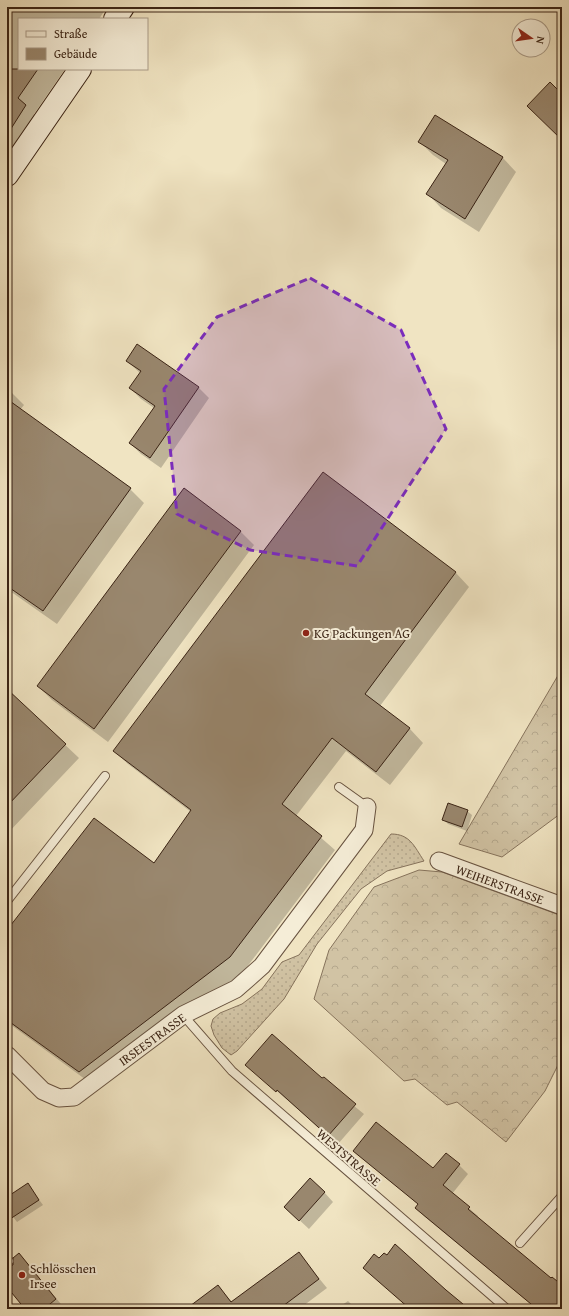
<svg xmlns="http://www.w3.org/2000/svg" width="569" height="1316" font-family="'Gentium Book Plus',serif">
  <defs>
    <pattern id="grass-dots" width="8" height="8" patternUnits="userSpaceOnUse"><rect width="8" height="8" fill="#d1c3a4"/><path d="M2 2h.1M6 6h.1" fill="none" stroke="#b4a78c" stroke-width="1.8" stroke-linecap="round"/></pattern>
    <pattern id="forest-crowns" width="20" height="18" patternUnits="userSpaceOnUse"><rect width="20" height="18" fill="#d1c3a4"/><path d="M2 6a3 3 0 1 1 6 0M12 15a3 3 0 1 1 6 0" fill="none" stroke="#b4a78c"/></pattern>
  </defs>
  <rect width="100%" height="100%" fill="#f0e4c2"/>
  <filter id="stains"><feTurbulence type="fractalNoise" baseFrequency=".005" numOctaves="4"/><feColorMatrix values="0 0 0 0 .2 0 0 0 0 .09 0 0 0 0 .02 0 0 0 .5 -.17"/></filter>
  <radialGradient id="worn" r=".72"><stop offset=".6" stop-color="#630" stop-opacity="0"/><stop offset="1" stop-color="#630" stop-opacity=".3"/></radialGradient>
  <path fill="url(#grass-dots)" stroke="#86735c" d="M391,834C410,834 414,846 424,861L387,871L361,889L317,944L284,999L237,1051L231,1055L222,1048L214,1035L211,1026L213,1019L220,1013L242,1004L262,989L282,962L299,955Z"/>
  <path fill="url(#forest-crowns)" stroke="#86735c" d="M560,672L562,674V814H560L502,857L459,844Z
    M419,870L442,872L562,916V1057L545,1091L506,1142L457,1102L447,1105L415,1079L404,1081L314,999L329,950L374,887Z"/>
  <path fill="#0003" d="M7,7H107L99,19H19V69H65L34,114L42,122L7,175Z
    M435,116L503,158L516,172L479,232L441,208L428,194L446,164L433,155L420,142Z
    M127,361L198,387L209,398L161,468L141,454L130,443L154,408L141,399L130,388L140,373Z
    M7,388L24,405L20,410L130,489L144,503L57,624L7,589Z
    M323,473L456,573L469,587L380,706L410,729L423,743L390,785L346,751L296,816L335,850L244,971L93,1085L7,1022V932L154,864L191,812L128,764L114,751Z
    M240,531L254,545L108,742L52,700L38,686Z
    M7,690L79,758L7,834Z
    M467,811L472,815L467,831L448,824L444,820Z
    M249,1067L322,1080L364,1114L338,1144Z
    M354,1151L433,1169L459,1165L468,1174L452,1194L478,1216L477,1218L551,1280L562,1286V1309H533L532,1305L425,1217L416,1208L419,1205Z
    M562,1159V1169L558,1165Z
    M28,1185L43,1205L17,1222L7,1209V1198Z
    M324,1192L333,1202L309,1229L295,1216Z
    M299,1254L327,1288L299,1309H200L218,1287L232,1302Z
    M19,1255L28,1264L65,1309H26L7,1285V1267L13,1266Z
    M348,1301L356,1309H336Z"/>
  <path fill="#99876e" stroke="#3a2314" d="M7,69H38L18,98L26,105L7,135Z
    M550,82L562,94V140L527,106Z
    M435,115L503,157L465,219L426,194L448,160L418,142Z
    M137,344L199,387L150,458L129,443L155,406L129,388L141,371L126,361Z
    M7,399L131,488L43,611L7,586Z
    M323,472L456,572L365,694L410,728L376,772L332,738L282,804L322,836L230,957L79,1072L7,1020V930L94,818L154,863L191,810L113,751Z
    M184,488L241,531L94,729L37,686Z
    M7,689L66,744L7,806Z
    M448,803L468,810L462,827L442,820Z
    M272,1034L322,1078L324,1077L356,1104L328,1136L277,1090L276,1092L245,1065Z
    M376,1122L433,1168L446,1153L460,1164L443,1185L470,1207L468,1209L551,1278L552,1277L562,1285V1309H537L415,1208L418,1204L353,1151Z
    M310,1178L325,1192L299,1221L284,1207Z
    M28,1183L39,1200L7,1221V1197Z
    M395,1244L446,1290L469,1309H410L363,1268L374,1254L379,1258L384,1253L387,1255Z
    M299,1252L319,1279L279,1309H186L218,1285L231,1302Z
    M19,1253L56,1299L44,1309H25L7,1287V1266L13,1265V1258Z"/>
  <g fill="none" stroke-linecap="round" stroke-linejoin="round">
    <g stroke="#685340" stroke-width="10">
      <path id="lane" d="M339,787L367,807
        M7,901L105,776
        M183,1015L232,1071L507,1309
        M520,1243L562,1196
        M7,1259L9,1261"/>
    </g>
    <g stroke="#685340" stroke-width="19">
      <path id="street" d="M439,861L562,906
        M7,1055L43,1091L59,1098L74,1097L183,1015L236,989L262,966L364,830L367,807"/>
    </g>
    <g stroke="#3a2314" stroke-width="24">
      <path id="secondary" d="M115,19L123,7
        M7,175L80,69"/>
    </g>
    <use href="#lane" stroke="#f5edd7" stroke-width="8"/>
    <use href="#street" stroke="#f5edd7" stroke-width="17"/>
    <use href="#secondary" stroke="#f5edd7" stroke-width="22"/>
  </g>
  <path fill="#7b2cbf" fill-opacity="0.2" stroke="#7b2cbf" stroke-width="3" stroke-dasharray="8 5" stroke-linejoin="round" d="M310,278L401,330L446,429L357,566L250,550L177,514L164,389L217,317Z"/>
  <g fill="#8f2418" stroke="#f5edd7" stroke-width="1.5">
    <circle cx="306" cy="633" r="4"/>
    <circle cx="22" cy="1275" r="4"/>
  </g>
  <g text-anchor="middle" stroke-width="4" stroke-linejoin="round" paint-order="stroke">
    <g font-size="13" fill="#3a2314" stroke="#f5edd7" text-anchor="start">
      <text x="314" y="638">KG Packungen AG</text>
      <text x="30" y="1273">Schlösschen<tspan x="30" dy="15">Irsee</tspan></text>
    </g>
    <g font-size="13" fill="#3a2314" stroke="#f5edd7">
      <text transform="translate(500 884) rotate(20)" y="5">WEIHERSTRASSE</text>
      <text transform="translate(152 1039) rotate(-36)" y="5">IRSEESTRASSE</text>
      <text transform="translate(349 1157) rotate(41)" y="5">WESTSTRASSE</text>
    </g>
  </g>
  <rect width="569" height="1316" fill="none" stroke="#f0e4c2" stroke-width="24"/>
  <rect x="8" y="8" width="553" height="1300" fill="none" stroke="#3a2314" stroke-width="2"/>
  <rect x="12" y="12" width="545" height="1292" fill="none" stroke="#3a2314"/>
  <rect x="18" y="18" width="130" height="52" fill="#f5edd7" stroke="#aa9c89"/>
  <rect x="26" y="31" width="20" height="6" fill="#f5edd7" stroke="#aa9c89"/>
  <text x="54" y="38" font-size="12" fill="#3a2314">Straße</text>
  <rect x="26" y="48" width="20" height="12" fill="#99876e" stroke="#aa9c89"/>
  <text x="54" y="58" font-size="12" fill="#3a2314">Gebäude</text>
  <g transform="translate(531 38) rotate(103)"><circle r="19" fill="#f5edd7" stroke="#aa9c89"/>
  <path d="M0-3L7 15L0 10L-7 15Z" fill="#8f2418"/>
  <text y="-6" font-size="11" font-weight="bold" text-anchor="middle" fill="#3a2314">N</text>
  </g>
  <rect width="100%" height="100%" filter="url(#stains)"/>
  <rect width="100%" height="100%" fill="url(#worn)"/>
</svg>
